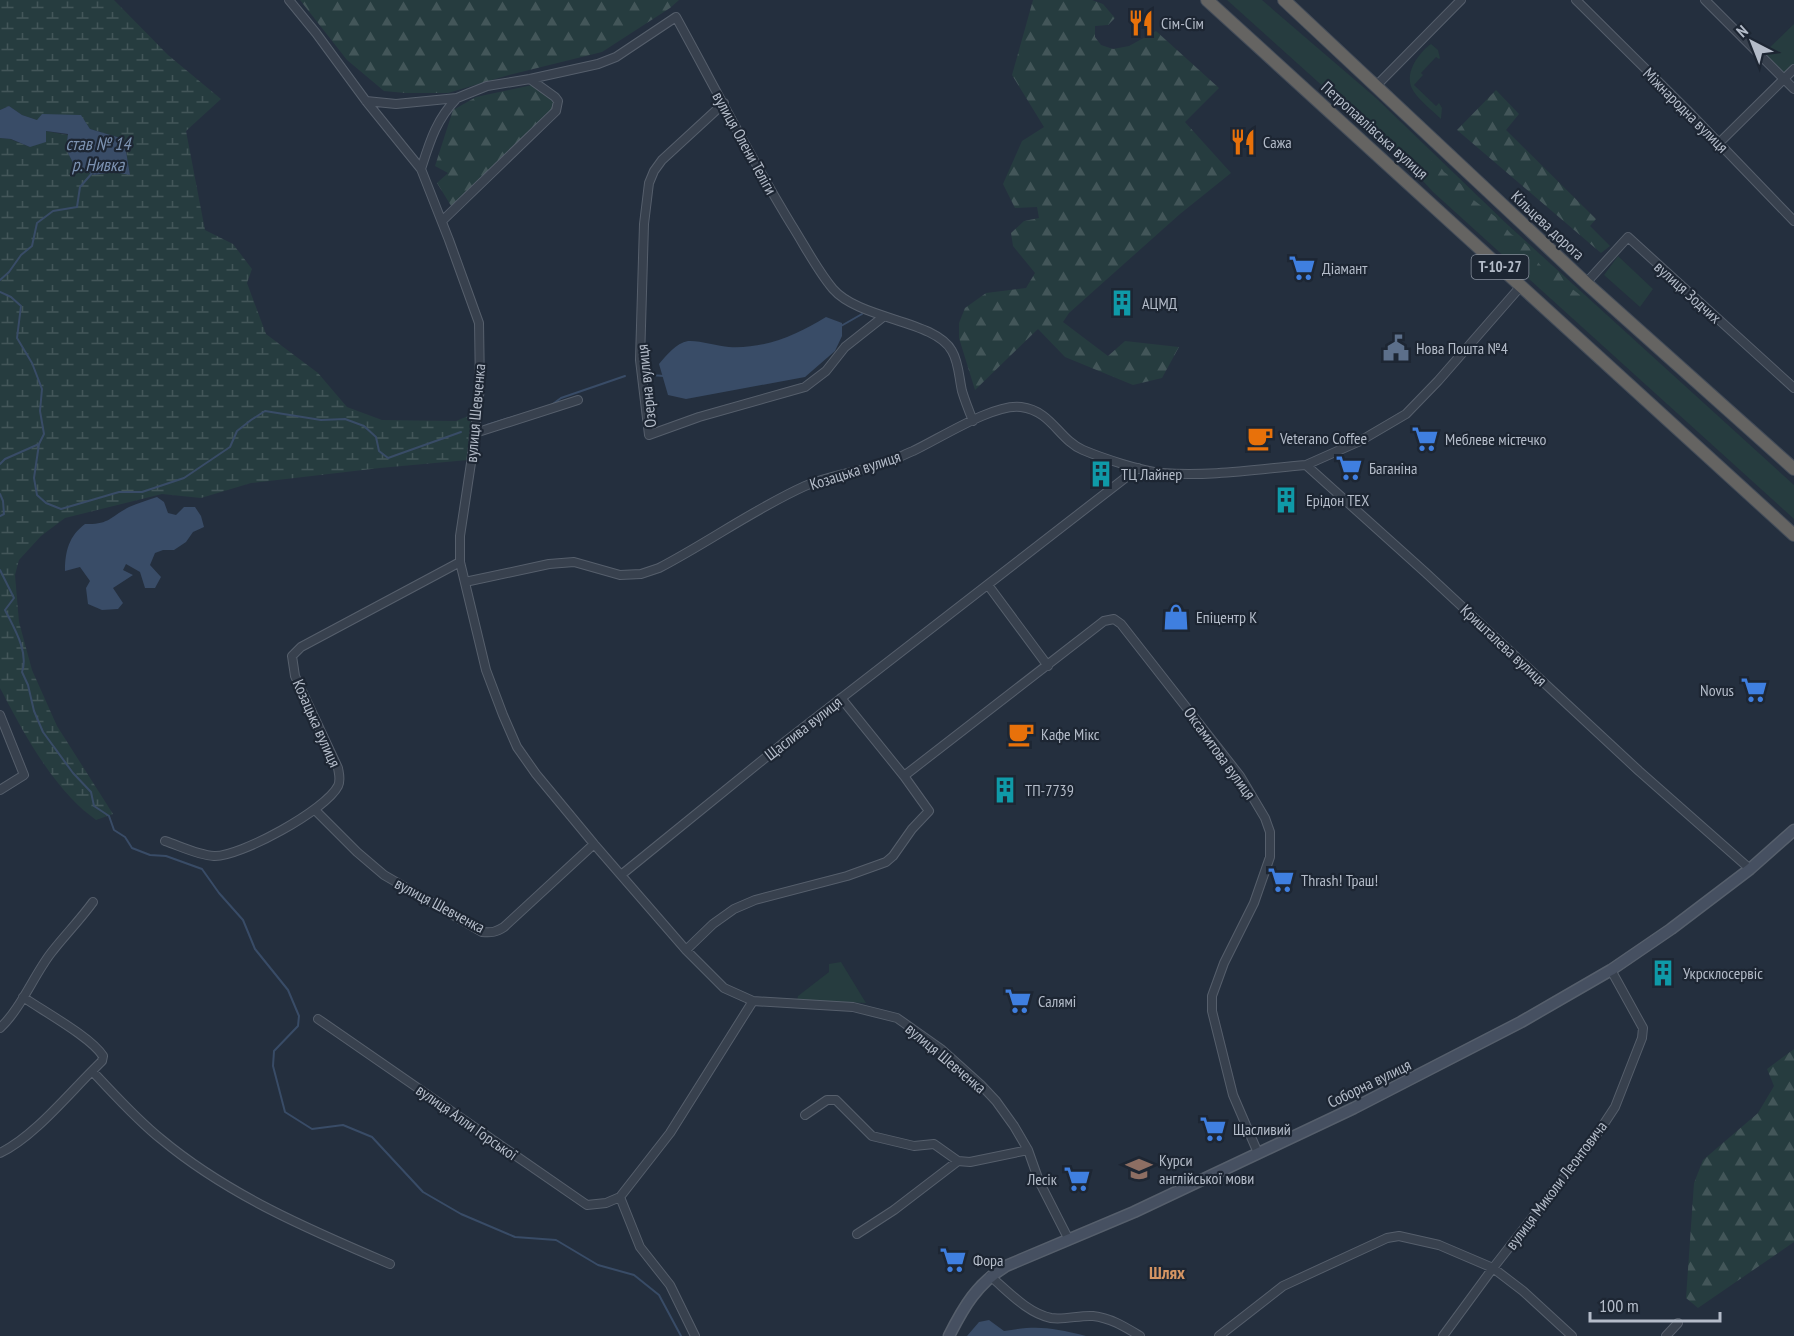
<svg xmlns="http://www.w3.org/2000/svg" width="1794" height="1336" font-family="'PT Sans Narrow',sans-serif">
  <defs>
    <pattern id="forest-firs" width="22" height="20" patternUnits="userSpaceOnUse" patternTransform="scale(1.5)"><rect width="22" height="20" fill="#263c3f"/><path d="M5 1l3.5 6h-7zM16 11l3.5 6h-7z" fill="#435659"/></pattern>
    <pattern id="wetland-marsh" width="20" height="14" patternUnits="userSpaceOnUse" patternTransform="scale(1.5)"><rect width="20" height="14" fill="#263c3f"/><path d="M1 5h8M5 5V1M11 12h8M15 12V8" fill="none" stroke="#435659"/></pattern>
  </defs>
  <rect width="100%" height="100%" fill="#242f3e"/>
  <path fill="#263c3f" d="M1227,0H1262L1376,98L1508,225L1794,485V519L1433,192L1397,153Z
    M1794,24V65L1787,72L1782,73L1763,54Z
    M1431,44L1438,50L1440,58L1439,59L1436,57L1421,73L1423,75L1414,85L1436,106L1439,103L1442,108L1441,119C1432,110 1421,102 1414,92C1402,76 1418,53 1431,44Z
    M1618,256L1653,289L1640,307L1604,275Z
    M841,962L866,1003L797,1000L798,996L829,972V964Z"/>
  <path fill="url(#forest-firs)" d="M300,0H679L670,8L602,52L509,75L448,93H405L384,91L347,60Z
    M1033,0H1092L1103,4L1115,18L1108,25L1095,26V37L1101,45L1113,49L1129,46L1156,31L1219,88L1185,122L1231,173L1180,214L1069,313L1063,322L1108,356L1125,341L1179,347L1162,378L1133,385L1065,357L1038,329L975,390L959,338V323L965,308L986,293L1026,288L1035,273L1013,246L1011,233L1024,221L1039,218L1037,207L1015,208L1003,184L1022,141L1044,127L1012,75Z
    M532,85L556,100L552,109L453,209L437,183L448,173L435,166L453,110L476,97Z
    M1496,90L1519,114L1506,130L1596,219L1590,226L1610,246L1601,253L1457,130Z
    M1433,160L1438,163L1444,172L1461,184L1471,198L1497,218L1511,234L1526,244L1535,254L1537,261L1541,266L1557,271L1560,274L1567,285L1584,298L1586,304L1582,308L1577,309C1565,302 1551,296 1552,281L1546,277L1529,273L1522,266L1517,255L1503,236L1488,224L1471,218L1466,214L1454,191L1431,173L1429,162Z
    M1794,1049V1242L1698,1308L1686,1298L1694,1183L1703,1160L1758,1113L1774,1086L1767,1069Z"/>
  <path fill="url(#wetland-marsh)" d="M0,0H114L168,55L221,99L186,131L205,230L233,244L252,269L247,283L266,334L318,373L347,407L382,420L456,421L473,414L468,460L380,468L251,483L201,498L162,494L65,518L41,536L19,560L15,575L19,622L32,670L57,726L113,814L96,820C87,813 78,806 71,798C41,766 20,726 0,688V138L10,139L30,147L45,131L68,135L66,149L73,163L94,175L113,172L130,174L124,139L90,129L81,116L37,120L22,115L9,106L0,110Z"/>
  <path fill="#394c67" d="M9,106L22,115L37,120L42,114L81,115L90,129L124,139L130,175L113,172L94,175L73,163L66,149L68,134L46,131V142L30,147L11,139L0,138V110Z
    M826,317L842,323V336L835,351L805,377L686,399L668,395L659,364C666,356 676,343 688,341C698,340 718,346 729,347C765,349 797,335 826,317Z
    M157,497L164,502L168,513L176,515L184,507H195L201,516L204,527L193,532L186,542L174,550H163L155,553L150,565L161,577L155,588H145L140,572L126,564L123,570L133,575L113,588L123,603L118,609L102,610L88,604L86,588L90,581L80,567L65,571C65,551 69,536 85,524C109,525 110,517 129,507C138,503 148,500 157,497Z
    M989,1320L1004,1331C1039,1325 1052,1328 1086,1336H967L979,1322Z"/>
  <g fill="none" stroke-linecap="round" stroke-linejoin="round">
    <path stroke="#394c67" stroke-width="2" d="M0,280L9,272L21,255L32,246L37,223L53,211L77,207L80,187L93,172
      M0,292L11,297L21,306L17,338L32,363L42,389L40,411L44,434L39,444L5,459L0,464
      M841,326L862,314
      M651,375L664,376
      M550,406L561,398L625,376
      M487,425L516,416
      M39,444L34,478L37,495L46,503L61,509L119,492H142L184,478L230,447L237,431L251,420L265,411L321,420L345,419L364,426L376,437L379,451L388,458L461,432
      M0,494L3,501L4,514L0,516
      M0,570L14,598L5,610C14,628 29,652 22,672L28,685L34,711L43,732L73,773L91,792L94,806L109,816L114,830L125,837L132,848L150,855L166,856L202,869L219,893L243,920L255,949L288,990L299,1016L298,1026L274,1051L273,1066L285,1112L312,1129L343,1125L372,1137L423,1192L461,1214L515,1237L556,1240L598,1265L634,1275L659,1295L681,1336"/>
    <g stroke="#565f6c" stroke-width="10">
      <path id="minor" d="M289,0L316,33L366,101L421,169L449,240L479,323L480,388L471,463L460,536V562L486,670L503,715L517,747L536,774L594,844L686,950L724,988L753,1001L853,1007L897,1018L941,1049L981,1085L996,1101L1014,1126L1028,1150L1039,1181L1068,1238
        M1576,0L1687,110L1794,221
        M1705,0L1794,89
        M1377,85L1461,0
        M366,101L396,104L457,98L487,86L530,79L598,64L616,57L676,17C714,86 750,157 791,224C805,246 817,270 833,289C860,320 935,320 952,351C959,363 959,378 962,391C965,401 969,411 973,421
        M724,103L662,160L654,171L649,183L644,224L640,360L649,435L699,417L805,387L826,371L845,347L883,317
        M1719,143L1794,69
        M421,169C430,141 436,120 457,98
        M442,221L556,111L558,101L555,97L530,79
        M1586,283L1628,237L1794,388
        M475,433L578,400
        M1306,465L1360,441L1406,414L1438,381L1521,286
        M465,582L549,564L574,562L620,575L641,574L659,568C709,542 754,509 805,486C828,476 852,473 875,466C888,463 901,456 913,451C939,439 994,403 1021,407C1052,411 1058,439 1083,450C1102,458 1141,471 1162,473C1209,477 1259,469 1306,465L1426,573L1639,771L1750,869
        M988,585L1048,666
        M0,715L24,775L0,790
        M904,776L1104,621L1114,619L1121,624L1240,776L1265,818L1270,832V857L1254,903L1224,963L1212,996V1011L1233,1095L1258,1153
        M315,810L357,852L384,875L482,932C492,933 496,932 504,927L594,844
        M165,841C180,846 198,855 214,856C240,857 326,810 338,786C341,780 339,774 338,768L295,676L292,656L301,647L460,562
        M621,875L786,741L1138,468
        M686,950L713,924L734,909L755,900L847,876L886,862L893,856L912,829L929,811L904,776L841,698
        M23,997C43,1011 91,1037 103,1056L102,1061L92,1071
        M318,1019L587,1205L606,1203L620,1197L670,1133L753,1001
        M0,1028C20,1010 34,975 51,953C64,936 80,920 93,902
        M805,1115L827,1100H836L872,1136L914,1146L934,1144L958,1161
        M0,1153C32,1138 66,1097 92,1071C115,1095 136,1119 161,1139C228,1195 310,1230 390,1264
        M620,1197L640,1247L670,1285L695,1336
        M857,1234L894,1210L958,1161L970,1162L1028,1150
        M990,1276C1008,1291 1027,1313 1051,1318C1065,1320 1080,1315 1093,1316C1111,1318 1125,1327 1140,1336
        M1219,1336L1283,1286L1387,1238L1399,1236L1439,1245L1493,1268L1523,1291L1572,1336
        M1443,1336L1493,1268L1594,1139L1615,1107L1642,1038L1643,1028L1611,970
        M1666,1336L1678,1323"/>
    </g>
    <g stroke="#565f6c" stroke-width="13">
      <path id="secondary" d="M949,1336C964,1306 977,1284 1006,1266L1134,1212L1354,1108L1521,1022L1611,970L1671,929L1750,869L1794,830"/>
    </g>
    <g stroke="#434c59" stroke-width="14">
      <path id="trunk" d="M1207,0L1794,535
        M1284,0L1586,283L1794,469"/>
    </g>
    <use href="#minor" stroke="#38414e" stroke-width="8"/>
    <use href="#secondary" stroke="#465061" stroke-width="10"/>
    <use href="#trunk" stroke="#656462" stroke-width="12"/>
  </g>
  <defs>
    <g id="restaurant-bare" transform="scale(2.07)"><path d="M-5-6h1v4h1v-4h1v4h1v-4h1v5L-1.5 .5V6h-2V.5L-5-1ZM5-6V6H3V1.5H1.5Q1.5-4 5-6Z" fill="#e8710a" stroke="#1d2633" stroke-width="2.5" paint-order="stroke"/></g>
    <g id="supermarket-bare" transform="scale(2.07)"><path d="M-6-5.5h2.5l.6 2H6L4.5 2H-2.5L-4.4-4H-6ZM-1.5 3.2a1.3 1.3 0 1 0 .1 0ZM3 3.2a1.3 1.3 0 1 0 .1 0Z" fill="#3f7fe0" stroke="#1d2633" stroke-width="2.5" paint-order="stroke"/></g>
    <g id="building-bare" transform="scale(2.07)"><path d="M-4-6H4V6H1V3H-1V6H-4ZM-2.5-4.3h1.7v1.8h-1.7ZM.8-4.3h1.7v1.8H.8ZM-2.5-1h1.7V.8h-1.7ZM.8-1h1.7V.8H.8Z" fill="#0f9aa8" stroke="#1d2633" stroke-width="2.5" paint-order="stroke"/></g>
    <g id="civic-bare" transform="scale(2.07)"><path d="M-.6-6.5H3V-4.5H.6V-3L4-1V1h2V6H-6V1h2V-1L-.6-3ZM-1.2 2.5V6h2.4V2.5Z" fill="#5c6f8a" stroke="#1d2633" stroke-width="2.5" paint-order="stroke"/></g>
    <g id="cafe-bare" transform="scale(2.07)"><path d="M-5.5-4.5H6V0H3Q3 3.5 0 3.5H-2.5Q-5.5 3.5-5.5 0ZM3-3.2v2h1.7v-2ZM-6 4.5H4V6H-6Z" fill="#e8710a" stroke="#1d2633" stroke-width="2.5" paint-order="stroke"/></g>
    <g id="shop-bare" transform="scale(2.07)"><path d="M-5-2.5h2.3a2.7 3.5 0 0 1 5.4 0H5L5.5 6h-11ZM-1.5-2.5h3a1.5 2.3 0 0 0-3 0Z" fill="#3f7fe0" stroke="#1d2633" stroke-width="2.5" paint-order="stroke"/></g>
    <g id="school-bare" transform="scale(2.07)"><path d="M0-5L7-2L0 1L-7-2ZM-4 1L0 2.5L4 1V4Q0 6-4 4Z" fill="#8d6e63" stroke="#1d2633" stroke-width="2.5" paint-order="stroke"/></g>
  </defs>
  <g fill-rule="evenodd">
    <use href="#restaurant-bare" x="1141" y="23"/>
    <use href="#restaurant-bare" x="1243" y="142"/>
    <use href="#supermarket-bare" x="1302" y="268"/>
    <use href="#building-bare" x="1122" y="303"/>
    <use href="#civic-bare" x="1396" y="348"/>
    <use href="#cafe-bare" x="1260" y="438"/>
    <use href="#supermarket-bare" x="1425" y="439"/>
    <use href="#supermarket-bare" x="1349" y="468"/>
    <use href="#building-bare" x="1101" y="474"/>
    <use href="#building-bare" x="1286" y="500"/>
    <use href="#shop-bare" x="1176" y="617"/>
    <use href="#supermarket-bare" x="1754" y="690"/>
    <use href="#cafe-bare" x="1021" y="734"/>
    <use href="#building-bare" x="1005" y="790"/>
    <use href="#supermarket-bare" x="1281" y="880"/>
    <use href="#building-bare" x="1663" y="973"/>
    <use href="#supermarket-bare" x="1018" y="1001"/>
    <use href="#supermarket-bare" x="1213" y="1129"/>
    <use href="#school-bare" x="1139" y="1169"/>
    <use href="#supermarket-bare" x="1077" y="1179"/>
    <use href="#supermarket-bare" x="953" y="1260"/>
  </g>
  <g text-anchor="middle" stroke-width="4.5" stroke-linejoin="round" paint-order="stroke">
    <rect fill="#1d2633" stroke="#878f9c" stroke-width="1.5" x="1471.5" y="255" width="57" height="24" rx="4.5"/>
    <g font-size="15" font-weight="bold" fill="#b4bcc9">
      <text x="1500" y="272">Т-10-27</text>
    </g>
    <g font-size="16" fill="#b4bcc9" stroke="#1d2633" text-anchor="start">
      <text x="1161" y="29">Сім-Сім</text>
      <text x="1263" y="148">Сажа</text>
      <text x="1322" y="274">Діамант</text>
      <text x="1142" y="309">АЦМД</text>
      <text x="1416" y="354">Нова Пошта №4</text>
      <text x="1280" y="444">Veterano Coffee</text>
      <text x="1445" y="445">Меблеве містечко</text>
      <text x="1369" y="474">Баганіна</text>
      <text x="1121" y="480">ТЦ Лайнер</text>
      <text x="1306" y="506">Ерідон ТЕХ</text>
      <text x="1196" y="623">Епіцентр К</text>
      <text x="1734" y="696" text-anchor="end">Novus</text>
      <text x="1041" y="740">Кафе Мікс</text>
      <text x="1025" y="796">ТП-7739</text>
      <text x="1301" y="886">Thrash! Траш!</text>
      <text x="1683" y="979">Укрсклосервіс</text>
      <text x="1038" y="1007">Салямі</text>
      <text x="1233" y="1135">Щасливий</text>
      <text x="1159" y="1166">Курси<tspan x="1159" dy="18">англійської мови</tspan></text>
      <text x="1057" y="1185" text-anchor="end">Лесік</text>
      <text x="973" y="1266">Фора</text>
    </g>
    <g font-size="16" fill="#b4bcc9" stroke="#1d2633">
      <text transform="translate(1686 110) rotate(45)" y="6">Міжнародна вулиця</text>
      <text transform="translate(1375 130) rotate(42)" y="6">Петропавлівська вулиця</text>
      <text transform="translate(745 143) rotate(61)" y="6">вулиця Олени Теліги</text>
      <text transform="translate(1548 225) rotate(43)" y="6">Кільцева дорога</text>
      <text transform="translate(1688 292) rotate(42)" y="6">вулиця Зодчих</text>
      <text transform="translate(646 386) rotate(-96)" y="6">Озерна вулиця</text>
      <text transform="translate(475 413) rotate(-85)" y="6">вулиця Шевченка</text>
      <text transform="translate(855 470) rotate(-18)" y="6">Козацька вулиця</text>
      <text transform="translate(1504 645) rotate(43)" y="6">Кришталева вулиця</text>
      <text transform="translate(317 723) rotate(66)" y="6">Козацька вулиця</text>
      <text transform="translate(803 728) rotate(-38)" y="6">Щаслива вулиця</text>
      <text transform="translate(1220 753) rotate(54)" y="6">Оксамитова вулиця</text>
      <text transform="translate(440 905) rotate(28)" y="6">вулиця Шевченка</text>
      <text transform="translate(946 1058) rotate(40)" y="6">вулиця Шевченка</text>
      <text transform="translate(1369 1083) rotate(-26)" y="6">Соборна вулиця</text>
      <text transform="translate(467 1122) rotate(35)" y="6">вулиця Алли Горської</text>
      <text transform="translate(1556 1185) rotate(-53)" y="6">вулиця Миколи Леонтовича</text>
    </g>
    <g font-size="18" font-style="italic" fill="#7c92b1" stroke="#1d2633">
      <text x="98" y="150">став № 14<tspan x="98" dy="21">р. Нивка</tspan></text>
    </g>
    <g font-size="18" font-weight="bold" fill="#d59563" stroke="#1d2633">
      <text x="1167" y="1279">Шлях</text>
    </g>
  </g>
  <g transform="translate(1752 42) rotate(318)" stroke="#1d2633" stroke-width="4.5" paint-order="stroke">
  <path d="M0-4.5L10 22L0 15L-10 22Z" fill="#b4bcc9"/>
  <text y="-9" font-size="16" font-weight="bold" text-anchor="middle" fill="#b4bcc9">N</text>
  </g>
  <path d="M1590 1312v9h130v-9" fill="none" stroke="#b4bcc9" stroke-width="3"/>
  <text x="1599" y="1312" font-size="18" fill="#b4bcc9" stroke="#1d2633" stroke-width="4.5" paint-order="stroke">100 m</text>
</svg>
